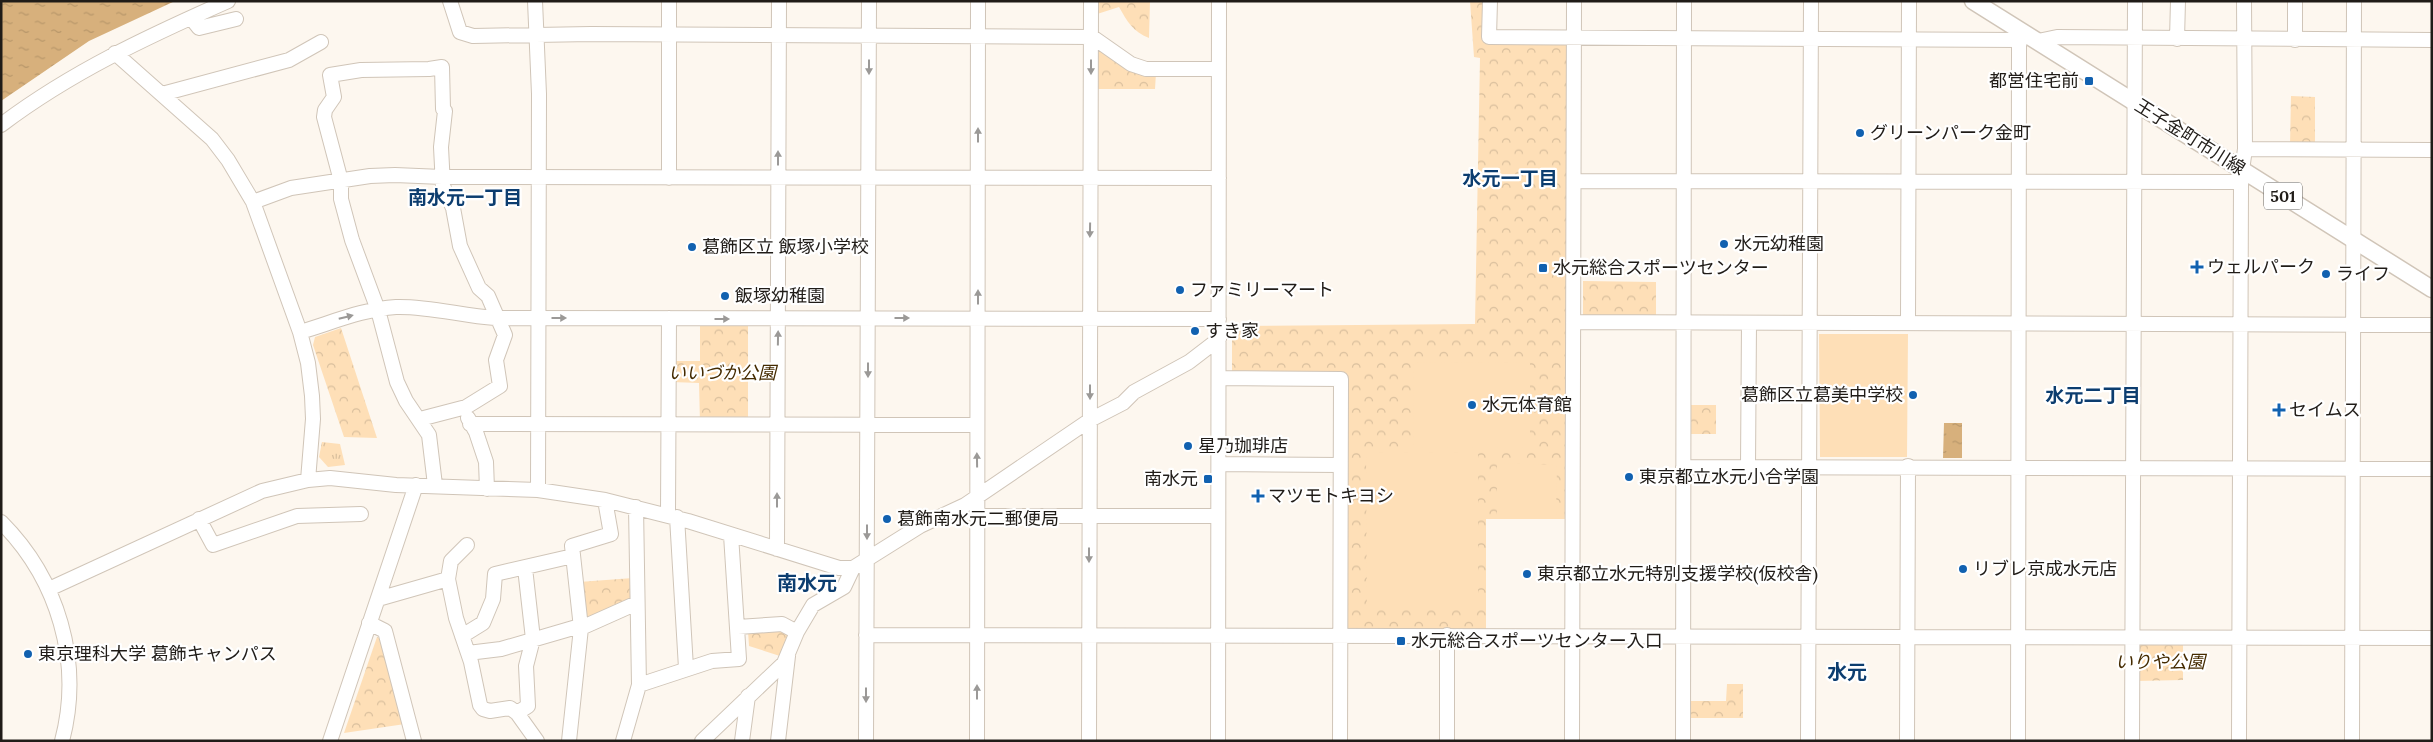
<svg xmlns="http://www.w3.org/2000/svg" width="2433" height="742" font-family="Lora,'Noto Sans JP',serif">
  <defs>
    <pattern id="grass-tufts" width="24" height="20" patternUnits="userSpaceOnUse" patternTransform="scale(1.25)"><rect width="24" height="20" fill="#fedfb7"/><path d="M3 7l-1-3M5 7V3M7 7l1-3M15 17l-1-3M17 17v-4M19 17l1-3" fill="none" stroke="#d9bf9d"/></pattern>
    <pattern id="park-crowns" width="20" height="18" patternUnits="userSpaceOnUse" patternTransform="scale(1.25)"><rect width="20" height="18" fill="#fedfb7"/><path d="M2 6a3 3 0 1 1 6 0M12 15a3 3 0 1 1 6 0" fill="none" stroke="#d9bf9d"/></pattern>
    <pattern id="water-ripples" width="26" height="14" patternUnits="userSpaceOnUse" patternTransform="scale(1.25)"><rect width="26" height="14" fill="#d7b07c"/><path d="M2 4q2-2 4 0t4 0M15 11q2-2 4 0t4 0" fill="none" stroke="#b8976a"/></pattern>
  </defs>
  <rect width="100%" height="100%" fill="#fdf7ef"/>
  <path fill="url(#grass-tufts)" d="M322,442L340,444L345,465L328,467L319,457Z"/>
  <path fill="url(#park-crowns)" d="M1094,1H1150L1149,38C1133,32 1127,21 1119,7L1094,15Z
    M1470,1H1486V42H1567L1568,519H1486V630H1348L1345,628V375L1232,374V326L1475,324L1480,58L1474,57Z
    M1094,44L1156,73L1155,89H1094Z
    M2291,96L2315,97V146L2290,145Z
    M1583,281L1656,282V316L1583,315Z
    M700,321L748,322V423H700L699,383L672,382L673,361H700Z
    M341,328L377,438L344,437L313,345L315,337Z
    M1687,405H1716V434H1687Z
    M633,578L634,598L583,622L579,582Z
    M748,631L782,632L790,637L783,657L749,646Z
    M377,637L381,639L405,724L344,733Z
    M2136,644H2183V680L2137,681Z
    M1727,684H1743V718H1688V701H1726Z"/>
  <path fill="#fedfb7" d="M1819,334H1908L1907,457H1820Z
    M1414,362L1530,363V447H1413Z
    M1366,453H1478V609H1367Z
    M1497,463L1557,465L1556,516H1497Z"/>
  <path fill="url(#water-ripples)" d="M1,1H175L89,41L1,101Z
    M1944,423H1962V458H1943Z"/>
  <g fill="none" stroke-linecap="round" stroke-linejoin="round">
    <g stroke="#d0c5b8" stroke-width="16">
      <path id="minor" d="M450,1L460,32L473,36L591,34L1091,37
        M535,1L539,94L538,490
        M1490,1L1489,37L2019,40
        M191,18L199,28L236,19
        M1091,36L1131,64L1146,69H1219
        M2177,39L2178,1
        M2295,40V1
        M2038,41L2057,37L2432,40
        M115,53L212,139L228,160L253,202L300,332L308,363L312,396L313,419L308,480
        M162,94L289,60L321,42
        M1,125C71,72 149,36 228,1
        M2245,149L2432,150
        M2242,170L2245,149L2244,1
        M669,178V1
        M1574,181L2241,182L2246,173
        M253,202L291,188L370,176L395,175L442,177L1219,178
        M1573,322L2432,325
        M1908,323L1909,1
        M300,332C331,323 363,309 396,307C430,306 462,316 495,318L1219,319
        M1219,378L1341,379L1340,741
        M468,418L476,432L486,462L487,489
        M420,419L466,407L500,386L496,360L505,335L488,296L479,288L460,246L453,208L443,186L441,147L445,111L443,109L442,67L429,69L361,70L330,75L334,97L325,110L324,117L341,181V199L352,240L378,310L397,382L406,401L429,435L435,485
        M470,424L976,425
        M1219,464L1340,465
        M1748,466L1749,323
        M1683,467L2432,469
        M668,515L669,318
        M977,516H1218
        M677,517L686,668
        M199,519L213,545L297,516L361,514
        M1,522C58,579 83,662 62,741
        M467,545L451,561L448,579L456,618L471,662L480,705L483,709L490,711L510,708L517,713
        M777,549L779,1
        M525,568L533,639L526,666L528,706L517,713L537,741
        M49,589L262,491L308,480L330,478L396,485L538,490L605,500L688,521L839,568H853L920,526L965,505L1090,420L1123,403L1134,392L1189,362L1219,339
        M378,599L448,579
        M369,623L385,631L414,741
        M738,627L782,624L797,632
        M581,628L637,603
        M866,635L2432,638
        M462,636L483,623L493,599L495,574L573,556
        M468,653L501,649L580,626
        M639,685L712,661L739,659L731,535
        M330,741L416,485
        M569,741L581,628L572,546L611,534L605,500
        M623,741L639,685L636,507
        M702,741L784,663L797,632L813,605L844,587L853,568
        M742,741L748,696
        M778,741L788,656
        M866,741L869,1
        M977,741L978,1
        M1089,741L1091,1
        M1218,741L1219,1
        M1447,741V635
        M1572,741L1574,1
        M1683,741L1684,1
        M1808,741L1811,1
        M1907,741L1908,466
        M2018,741L2019,45L2023,32
        M2132,741L2135,1
        M2239,741L2241,182
        M2352,741L2354,1"/>
    </g>
    <g stroke="#d0c5b8" stroke-width="19">
      <path id="major" d="M1973,1L2432,289"/>
    </g>
    <use href="#minor" stroke="#fff" stroke-width="14"/>
    <use href="#major" stroke="#fff" stroke-width="16"/>
  </g>
  <defs><path id="oneway-solid" d="M-6-.8H1V-3.2L6.5 0L1 3.2V.8H-6Z" transform="scale(1.25)"/></defs>
  <g fill="#9b9997">
    <use href="#oneway-solid" transform="translate(869 67) rotate(90)"/>
    <use href="#oneway-solid" transform="translate(1091 67) rotate(90)"/>
    <use href="#oneway-solid" transform="translate(978 135) rotate(-90)"/>
    <use href="#oneway-solid" transform="translate(778 158) rotate(-90)"/>
    <use href="#oneway-solid" transform="translate(1090 230) rotate(91)"/>
    <use href="#oneway-solid" transform="translate(978 297) rotate(-90)"/>
    <use href="#oneway-solid" transform="translate(346 317) rotate(-14)"/>
    <use href="#oneway-solid" transform="translate(559 318)"/>
    <use href="#oneway-solid" transform="translate(902 318)"/>
    <use href="#oneway-solid" transform="translate(722 319)"/>
    <use href="#oneway-solid" transform="translate(778 338) rotate(-89)"/>
    <use href="#oneway-solid" transform="translate(868 370) rotate(90)"/>
    <use href="#oneway-solid" transform="translate(1090 392) rotate(90)"/>
    <use href="#oneway-solid" transform="translate(977 460) rotate(-91)"/>
    <use href="#oneway-solid" transform="translate(777 500) rotate(-90)"/>
    <use href="#oneway-solid" transform="translate(867 532) rotate(90)"/>
    <use href="#oneway-solid" transform="translate(1089 555) rotate(90)"/>
    <use href="#oneway-solid" transform="translate(977 692) rotate(-90)"/>
    <use href="#oneway-solid" transform="translate(866 695) rotate(90)"/>
  </g>
  <g fill="#1161b0" stroke="#fff" stroke-width="2">
    <rect x="2084" y="76" width="10" height="10" rx="2.5"/>
    <circle cx="1860" cy="133" r="5"/>
    <circle cx="1724" cy="244" r="5"/>
    <circle cx="692" cy="247" r="5"/>
    <path d="M2194.5 259.5h5v5h5v5h-5v5h-5v-5h-5v-5h5z"/>
    <rect x="1538" y="263" width="10" height="10" rx="2.5"/>
    <circle cx="2326" cy="274" r="5"/>
    <circle cx="1180" cy="290" r="5"/>
    <circle cx="725" cy="296" r="5"/>
    <circle cx="1195" cy="331" r="5"/>
    <circle cx="1913" cy="395" r="5"/>
    <circle cx="1472" cy="405" r="5"/>
    <path d="M2276.5 402.5h5v5h5v5h-5v5h-5v-5h-5v-5h5z"/>
    <circle cx="1188" cy="446" r="5"/>
    <circle cx="1629" cy="477" r="5"/>
    <rect x="1203" y="474" width="10" height="10" rx="2.5"/>
    <path d="M1255.5 488.5h5v5h5v5h-5v5h-5v-5h-5v-5h5z"/>
    <circle cx="887" cy="519" r="5"/>
    <circle cx="1963" cy="569" r="5"/>
    <circle cx="1527" cy="574" r="5"/>
    <rect x="1396" y="636" width="10" height="10" rx="2.5"/>
    <circle cx="28" cy="654" r="5"/>
  </g>
  <g text-anchor="middle" stroke-width="4.5" stroke-linejoin="round" paint-order="stroke">
    <rect fill="#fff" stroke="#63605d" stroke-width="1" x="2264" y="182.5" width="38" height="27" rx="4"/>
    <g font-size="16" font-weight="bold" fill="#201c18">
      <text x="2283" y="202">501</text>
    </g>
    <g font-size="18" fill="#201c18" stroke="#fff" text-anchor="start">
      <text x="2079" y="87" text-anchor="end">都営住宅前</text>
      <text x="1870" y="139">グリーンパーク金町</text>
      <text x="1734" y="250">水元幼稚園</text>
      <text x="702" y="253">葛飾区立 飯塚小学校</text>
      <text x="2207" y="273">ウェルパーク</text>
      <text x="1553" y="274">水元総合スポーツセンター</text>
      <text x="2336" y="280">ライフ</text>
      <text x="1190" y="296">ファミリーマート</text>
      <text x="735" y="302">飯塚幼稚園</text>
      <text x="1205" y="337">すき家</text>
      <text x="1903" y="401" text-anchor="end">葛飾区立葛美中学校</text>
      <text x="1482" y="411">水元体育館</text>
      <text x="2289" y="416">セイムス</text>
      <text x="1198" y="452">星乃珈琲店</text>
      <text x="1639" y="483">東京都立水元小合学園</text>
      <text x="1198" y="485" text-anchor="end">南水元</text>
      <text x="1268" y="502">マツモトキヨシ</text>
      <text x="897" y="525">葛飾南水元二郵便局</text>
      <text x="1973" y="575">リブレ京成水元店</text>
      <text x="1537" y="580">東京都立水元特別支援学校(仮校舎)</text>
      <text x="1411" y="647">水元総合スポーツセンター入口</text>
      <text x="38" y="660">東京理科大学 葛飾キャンパス</text>
    </g>
    <g font-size="18" fill="#201c18" stroke="#fff">
      <text transform="translate(2190 137) rotate(32)" y="6">王子金町市川線</text>
    </g>
    <g font-size="18" font-style="italic" fill="#452b00" stroke="#fff">
      <text x="722" y="379">いいづか公園</text>
      <text x="2160" y="668">いりや公園</text>
    </g>
    <g font-size="19" font-weight="bold" fill="#0c3d6f" stroke="#fff">
      <text x="1510" y="185">水元一丁目</text>
      <text x="465" y="204">南水元一丁目</text>
      <text x="2093" y="402">水元二丁目</text>
    </g>
    <g font-size="20" font-weight="bold" fill="#0c3d6f" stroke="#fff">
      <text x="807" y="590">南水元</text>
      <text x="1847" y="679">水元</text>
    </g>
  </g>
  <rect width="2433" height="742" fill="none" stroke="#201c18" stroke-width="5"/>
</svg>
